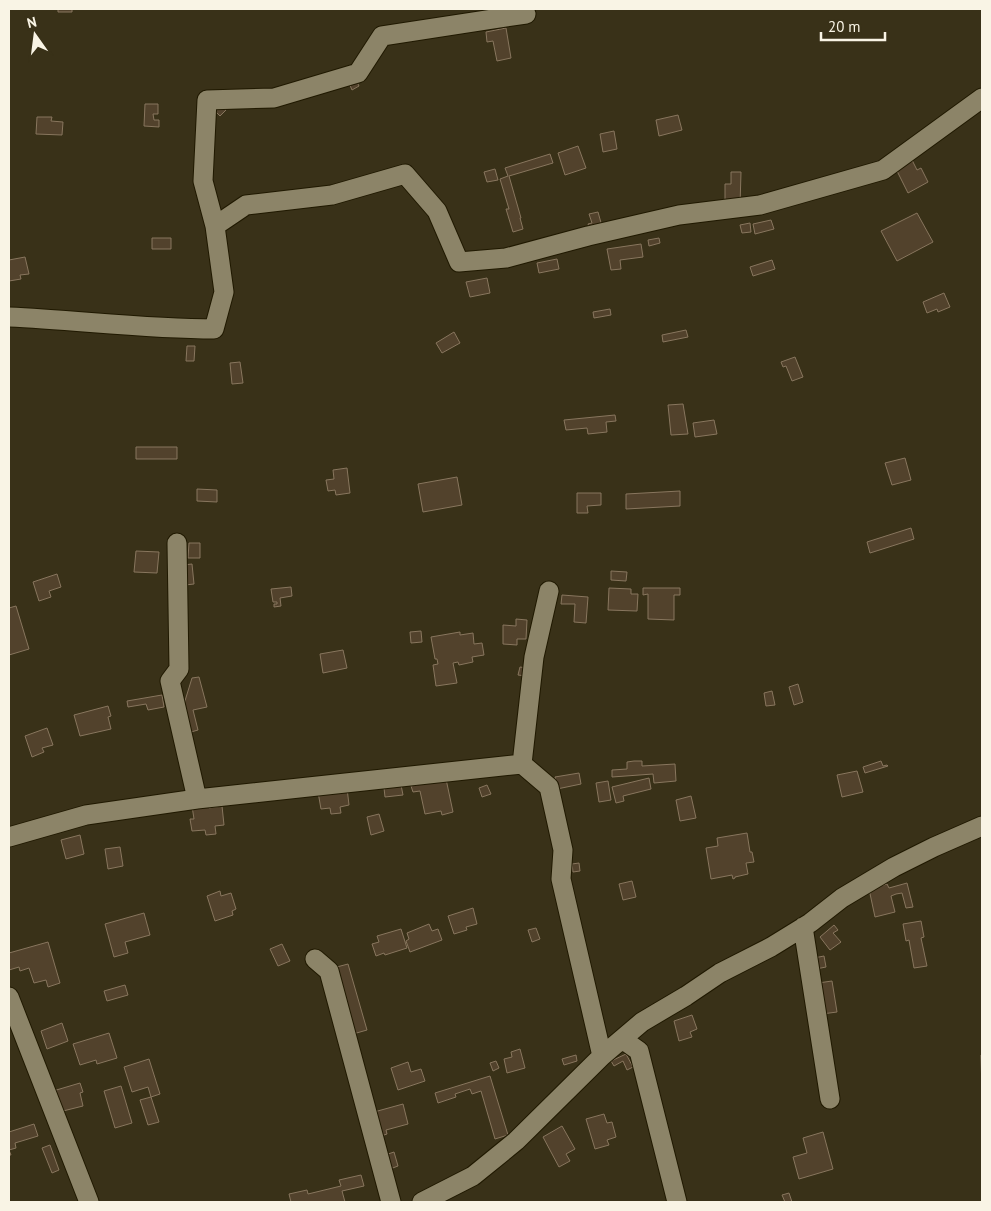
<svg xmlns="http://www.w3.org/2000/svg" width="991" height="1211" font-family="'PT Sans',sans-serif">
  <rect width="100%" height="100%" fill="#393118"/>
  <path fill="#52422c" stroke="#88765e" d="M58,9H72V12H58Z
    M506,28L511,58L497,61L493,41L487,42L486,32Z
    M356,80L359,86L352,90L349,83Z
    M145,104H158V114H153L154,120H159V127L144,126Z
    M221,105L226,110L220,116L215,111Z
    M678,115L682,130L659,136L656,120Z
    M37,117H52L51,121L63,122L62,135L36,134Z
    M614,131L617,149L603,152L600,134Z
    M578,146L586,168L565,175L558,153Z
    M550,154L553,163L509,176L521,218H520L523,229L513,232L506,209H509L500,179L508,176L505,168Z
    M912,160L917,170L921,168L928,182L908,193L896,169Z
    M495,169L498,180L487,182L484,172Z
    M731,172H741L740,206H725V184H731Z
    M598,212L603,230L591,234L588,224L592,223L589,214Z
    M917,213L933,242L897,261L881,231Z
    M771,220L774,229L755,234L753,224Z
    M750,223L751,232L742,233L740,225Z
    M152,238H171V249H152Z
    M659,238L660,243L649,246L648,240Z
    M641,244L643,257L620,260L621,269L611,270L607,249Z
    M25,257L29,274L20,275L21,279L9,281V260Z
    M557,259L559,269L539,273L537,263Z
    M772,260L775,269L753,276L750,267Z
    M487,278L490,293L470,297L466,282Z
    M944,293L950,307L938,312L937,309L927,313L923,302Z
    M610,309L611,315L594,318L593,312Z
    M686,330L688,337L663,342L662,335Z
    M454,332L460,343L442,353L436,343Z
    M187,346H195L194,361H186Z
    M795,357L803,377L792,381L786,366L783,367L781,362Z
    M240,362L243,383L232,384L230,363Z
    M683,404L688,434L671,435L668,405Z
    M615,415L616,421L606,422L607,432L588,434L587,428L566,430L564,420Z
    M714,420L717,434L695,437L693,423Z
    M136,447H177V459H136Z
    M905,458L911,480L892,485L885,463Z
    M347,468L350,493L336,495L335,490L328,491L326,480L334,479L333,470Z
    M457,477L462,505L423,512L418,484Z
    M197,489L217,490V502L197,501Z
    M680,491V506L626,509V494Z
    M577,493H601V505L587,506L588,513H577Z
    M911,528L914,539L870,553L867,542Z
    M189,543H200V558H188Z
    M136,551L159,552L157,573L134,572Z
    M192,564L194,584L185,585L183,565Z
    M611,571L627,572L626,581L611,580Z
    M57,574L61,587L49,591L51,597L39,601L33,582Z
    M291,587L292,596L280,598L281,606L274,607V604H277V602H273L271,589Z
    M609,588L631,589V594H638L637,611L608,610Z
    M643,588H680V595H674V620L648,619V594L643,595Z
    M562,595L588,597L586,623L574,622L575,604H561Z
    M16,606L29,649L9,655V608Z
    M516,619L527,620L526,639H517V645L503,644V625L516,626Z
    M421,631L422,642L411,643L410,632Z
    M460,632V635L473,633L474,644L482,643L484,655L472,657L473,662L459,665L458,662L453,663L457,683L436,686L433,665L438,664L437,659H435L431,637Z
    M343,650L347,668L323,673L320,654Z
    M520,667L527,668L526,676L518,675Z
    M199,677L207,707L193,710L198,730L191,732L184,704L192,678Z
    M798,684L803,702L794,705L789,687Z
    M772,691L775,705L766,706L764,693Z
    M162,695L164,707L148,710L146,704L128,707L127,701Z
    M108,706L111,716L108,717L111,729L80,736L74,715Z
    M47,728L53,745L42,748L44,752L32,757L25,736Z
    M634,761H642V766L675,764L676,781L654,783L653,774L612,777V770L627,769V762Z
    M881,761L883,766L887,765L888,766L865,773L863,767Z
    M857,771L863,792L842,797L837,775Z
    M579,773L581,784L557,789L555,777Z
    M649,778L651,789L623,796L624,801L616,803L612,787Z
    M446,779L453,812L442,815L441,811L425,814L420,791L413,792L411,786Z
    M608,781L611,800L599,802L596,783Z
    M401,785L403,795L385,797L384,788Z
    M487,785L491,794L482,797L479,788Z
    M347,788L349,805L340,807L341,813L331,814L330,808L321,809L318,792Z
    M691,796L696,818L680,821L676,800Z
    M208,804L209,808L222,806L224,825L215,826L216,834L206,835L205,830L192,831L190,819H194L192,806Z
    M379,814L384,831L371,835L367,817Z
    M747,833L750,852H752L754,862L746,863L748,874L735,877V878L733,879L732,875L711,879L706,848L718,846L717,838Z
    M80,835L84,854L66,859L61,840Z
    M120,847L123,866L108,869L105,849Z
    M579,863L580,871L573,872L572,864Z
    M632,881L636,897L623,900L619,884Z
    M907,883L913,907L906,908L902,893L896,894L891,896L895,912L875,917L869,889L887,884L889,888Z
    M220,891L221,896L231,893L236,909L232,911L233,915L215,921L207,896Z
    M473,908L477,924L466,927L467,930L454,934L448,916Z
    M144,913L150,935L125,942L128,953L114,957L105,924Z
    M921,921L924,937L921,938L927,966L914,968L909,940L906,941L903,924Z
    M429,924L432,931L438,929L442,940L410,952L406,941L409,939L407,933Z
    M834,925L838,930L833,933L841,942L830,950L820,937Z
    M536,928L540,939L532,942L528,930Z
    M401,929L407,948L385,955L384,953L376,956L372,944L379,942L377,936Z
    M48,942L60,983L48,987L46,980L34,983L29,968L20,971L19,967L9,970V953Z
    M282,944L290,961L278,966L270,949Z
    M824,956L826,967L816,969L814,958Z
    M348,964L367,1030L353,1034L333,968Z
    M832,981L837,1012L822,1014L818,983Z
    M125,985L128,995L107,1001L104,991Z
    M692,1015L697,1029L690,1032L692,1037L679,1041L674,1021Z
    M62,1023L68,1041L47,1049L41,1031Z
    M109,1033L117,1058L97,1064L96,1060L80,1065L73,1044Z
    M520,1049L525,1068L507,1073L504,1059L512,1057L511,1052Z
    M626,1054L633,1067L627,1070L623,1061L614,1066L611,1061Z
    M576,1055L577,1061L564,1065L562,1059Z
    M981,1055H982V1093Z
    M149,1059L160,1094L151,1097L148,1087L132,1092L124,1067Z
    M496,1061L499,1068L493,1071L490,1063Z
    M408,1062L411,1072L421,1069L425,1081L398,1090L391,1068Z
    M490,1076L508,1135L495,1139L481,1091L472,1094L470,1089L455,1094L456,1097L438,1103L435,1093Z
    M80,1083L83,1092L80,1093L83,1106L59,1112L53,1091Z
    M121,1086L132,1123L115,1128L104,1091Z
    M151,1097L159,1122L148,1125L140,1100Z
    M403,1104L408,1124L386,1130L387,1134L381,1136L374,1112Z
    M604,1114L607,1123L612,1122L616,1137L607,1140L609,1145L595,1149L586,1119Z
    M34,1124L38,1136L15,1143L16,1148L9,1150L11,1155H9V1132Z
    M562,1126L575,1149L566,1154L570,1161L559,1167L543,1137Z
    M823,1132L833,1169L799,1179L793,1157L807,1153L803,1138Z
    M50,1145L59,1170L52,1173L42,1148Z
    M394,1152L398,1166L390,1169L385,1155Z
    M361,1175L364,1186L342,1191L345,1202H291L289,1194L307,1190L308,1194L341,1186L339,1180Z
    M789,1193L792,1202H785L782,1195Z"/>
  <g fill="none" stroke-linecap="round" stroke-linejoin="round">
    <g stroke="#201901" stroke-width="21">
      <path id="street" d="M215,226L203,181L207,100L274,98L358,73L382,36L526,14
        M9,317C77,320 146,329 214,329L224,292L215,226L246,205L332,195L405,174L437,211L459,262L506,258L588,236L679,215L760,205L883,170L982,98
        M177,543L179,669L170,681L197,799
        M522,764L534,657L549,591
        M9,837L86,815L197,799L522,764L549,787L563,850L561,879L602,1056
        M803,927L830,1099
        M315,959L329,971L391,1202
        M9,997L89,1202
        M622,1039L639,1051L677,1202
        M422,1202L473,1176L516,1141L602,1056L642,1022L686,996L720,973L771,947L810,923L842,898L894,867L934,847L982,826"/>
    </g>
    <use href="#street" stroke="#8c8468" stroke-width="19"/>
  </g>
  <rect width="991" height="1211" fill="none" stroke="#f9f4e5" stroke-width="20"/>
  <g transform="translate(35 35) rotate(346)" stroke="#393118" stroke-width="4" paint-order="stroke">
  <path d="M0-4L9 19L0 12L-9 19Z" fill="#f9f4e5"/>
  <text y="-8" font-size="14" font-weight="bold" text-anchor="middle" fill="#f9f4e5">N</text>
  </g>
  <path d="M821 32v8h64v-8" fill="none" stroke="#f9f4e5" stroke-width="2.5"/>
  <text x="828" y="32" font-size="15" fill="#f9f4e5" stroke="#393118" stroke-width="4" paint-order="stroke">20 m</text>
</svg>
